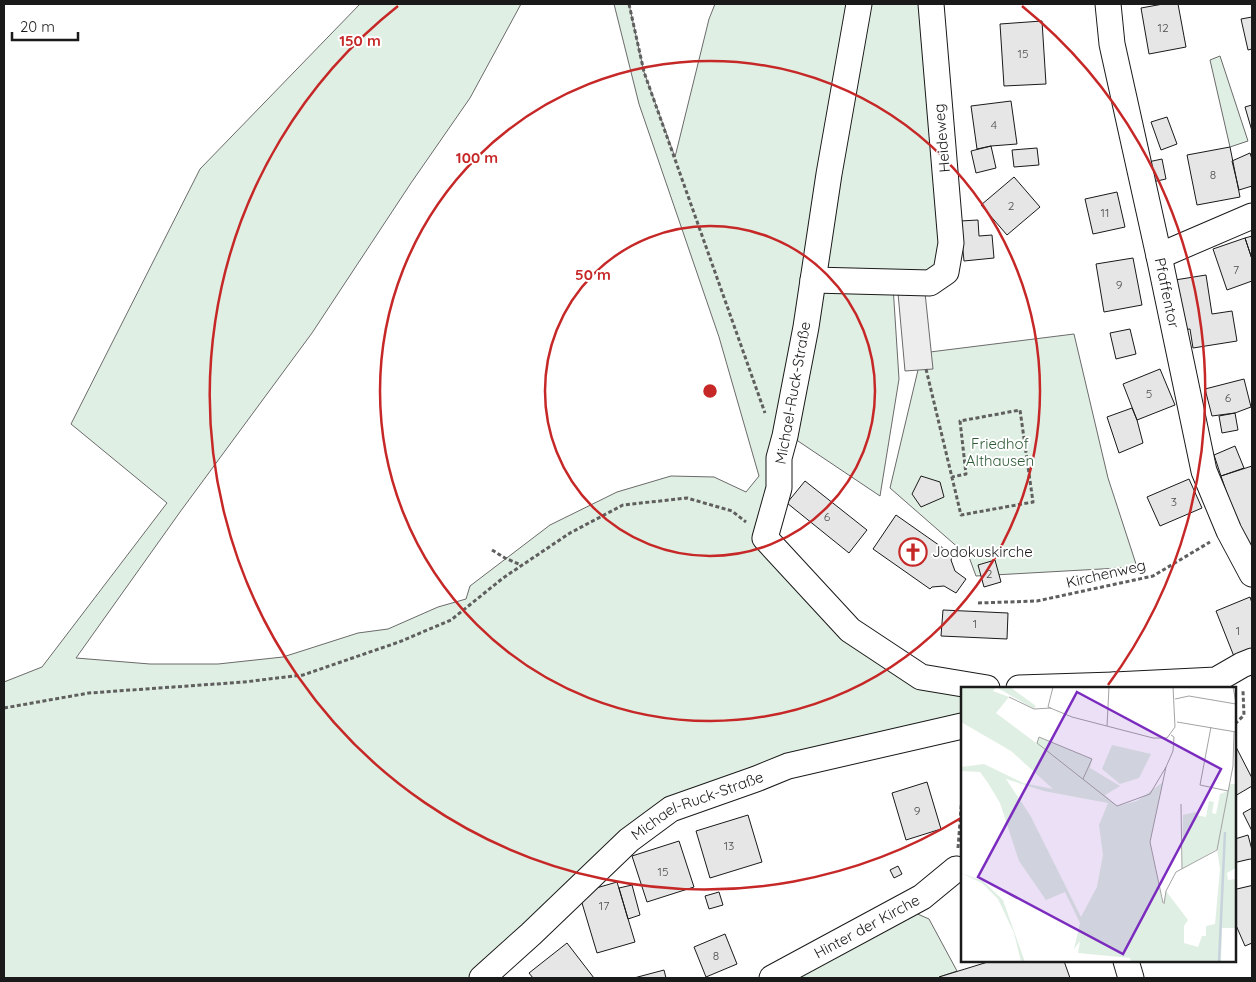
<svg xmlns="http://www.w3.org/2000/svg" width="1256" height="982" font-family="Quicksand,sans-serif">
  <rect width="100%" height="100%" fill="#fff"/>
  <path fill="#e0efe3" stroke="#6a6a6a" d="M360,4H521L470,98L411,183L312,333L180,512L76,658L150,664H218L283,657L358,633L388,629L438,607L466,599L470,586L550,525L617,492L671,476L714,477L746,492L759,476L719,337L639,104L614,4H629L644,72L675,157L709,19L715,4H931L946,272L813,280L765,538L850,630L962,688V726L671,809L482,978H4V682L42,667L167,503L71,424L200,169Z
    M1220,56L1248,141L1230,147L1210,60Z
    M816,285L893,286L899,379L880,496L792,437Z
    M1074,334L1108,478L1137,567L976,576L969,557L890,488L922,353Z
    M904,908L929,919L957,971L939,977V978H772Z"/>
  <path fill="#ededed" stroke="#6a6a6a" d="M897,282L924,283L933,369L905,371Z"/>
  <path fill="#e6e6e6" stroke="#1a1a1a" d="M1163,4H1178L1186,47L1149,54L1141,8Z
    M1252,17V49L1248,50L1241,19Z
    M1042,21L1046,84L1004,86L1000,24Z
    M1011,101L1017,144L991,146L977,149L971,106Z
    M1252,105V131L1245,107Z
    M1167,117L1177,144L1161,150L1151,122Z
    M991,146L996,168L976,173L971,151Z
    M1230,147L1240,197L1197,205L1187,155Z
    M1037,148L1039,165L1014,167L1012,150Z
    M1250,153L1252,159V186L1239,190L1232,161Z
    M1162,159L1166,179L1152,182L1148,162Z
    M1014,177L1040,207L1007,235L981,205Z
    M1117,192L1125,227L1093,234L1085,199Z
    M978,220L979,236L992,235L994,258L964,261L960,221Z
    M1252,236V259L1245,238Z
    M1245,238L1252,259V281L1227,290L1213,249Z
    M1133,258L1142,305L1104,312L1096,264Z
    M1206,275L1212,314L1232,311L1237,341L1193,348L1190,329L1183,330L1175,280Z
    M1130,329L1136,354L1116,359L1110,333Z
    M1160,369L1175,405L1137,420L1123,384Z
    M1244,379L1251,407L1235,413L1212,416L1205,389Z
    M1132,408L1137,420L1143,443L1119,453L1107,417Z
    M1235,413L1238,430L1222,433L1219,416Z
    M1235,446L1244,468L1221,476L1214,455Z
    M1252,466V553L1235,517L1221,476Z
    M921,476L940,482L944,497L921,507L912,494Z
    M1189,479L1202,508L1160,526L1147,497Z
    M805,481L867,530L849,553L787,503Z
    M896,515L953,555L951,560L955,571L966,579L956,593L944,586L932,587L930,589L873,549Z
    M995,560L1001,582L984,587L978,565Z
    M1250,597L1252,603V652L1235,659L1216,611Z
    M943,610L1008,613L1007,639L941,636Z
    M1235,747H1236L1252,778V786L1235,796Z
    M927,782L941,829L906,840L892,793Z
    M1252,808V831L1243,813Z
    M748,815L762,862L710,878L696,831Z
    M1248,835L1252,850V863L1235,868V839Z
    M679,841L694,887L647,902L632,856Z
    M898,866L902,874L894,878L890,870Z
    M1249,879L1252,886V943L1245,946L1235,923V885Z
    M617,882L635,942L597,953L579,893Z
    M632,885L640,915L628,919L619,888Z
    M719,892L723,905L709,909L705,896Z
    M725,934L737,964L706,977L694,947Z
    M567,943L594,978H533L529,973Z
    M991,961H1064L1070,978H939V977Z
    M664,970L666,978H634Z"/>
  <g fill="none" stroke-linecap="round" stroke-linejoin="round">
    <g stroke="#1a1a1a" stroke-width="27">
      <g id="minor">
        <path d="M859,4L829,174L806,327L785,436L779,458V488L765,538L850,630L921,677L987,688"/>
        <path id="s1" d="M1108,4L1112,44L1159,256L1204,471L1229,531L1252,574"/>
        <path d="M1159,256L1252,216"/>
        <path d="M813,280L930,283L946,272L951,243L931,4"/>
        <path d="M1019,688L1114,685"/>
        <path d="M1104,688L1114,685L1216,680L1242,665L1252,661"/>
        <path d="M1235,876L1252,872"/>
        <path d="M1126,961L1131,978"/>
        <path id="s2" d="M482,978L531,934L629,840L671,809L756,779L788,766L962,726"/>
        <path id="s3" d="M772,978L922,897L956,869"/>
      </g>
    </g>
    <path stroke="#5f5f5f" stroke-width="3" stroke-dasharray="4 2.5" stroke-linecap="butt" d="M629,4L644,72L765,413
      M926,369L961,515L1033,502L1020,410L960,421L966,474L952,477
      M492,550L505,558L521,565
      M978,603L1037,601L1153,576L1210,542
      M4,708L89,693L244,682L303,675L399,642L451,620L503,578L570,533L623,505L687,498L732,511L746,522
      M1235,724L1244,715L1243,691
      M958,848L962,796"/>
    <use href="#minor" stroke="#fff" stroke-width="25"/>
  </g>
  <g fill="none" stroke="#c62828" stroke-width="2.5">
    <circle cx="710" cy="391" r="165"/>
    <circle cx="710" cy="391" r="330"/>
    <path d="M961 818A495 495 0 0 1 398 6M1022 6A495 495 0 0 1 1108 685"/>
  </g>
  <defs>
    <g id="church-ring" transform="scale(1.4375)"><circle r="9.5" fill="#fff" stroke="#c62828" stroke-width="1.5"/><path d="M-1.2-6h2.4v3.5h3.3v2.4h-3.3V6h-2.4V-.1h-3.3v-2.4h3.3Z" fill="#c62828"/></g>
  </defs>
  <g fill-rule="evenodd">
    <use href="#church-ring" x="913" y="552"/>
  </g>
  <g text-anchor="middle" stroke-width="4" stroke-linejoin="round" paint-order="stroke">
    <g font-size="12" fill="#4d4d4d">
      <text x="1163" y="32">12</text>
      <text x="1023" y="58">15</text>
      <text x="994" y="129">4</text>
      <text x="1213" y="179">8</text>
      <text x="1011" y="210">2</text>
      <text x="1105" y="217">11</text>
      <text x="1236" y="274">7</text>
      <text x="1119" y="289">9</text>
      <text x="1149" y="398">5</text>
      <text x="1228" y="402">6</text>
      <text x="1174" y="506">3</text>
      <text x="827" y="521">6</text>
      <text x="989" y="578">2</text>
      <text x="975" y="628">1</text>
      <text x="1238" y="635">1</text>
      <text x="917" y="815">9</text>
      <text x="729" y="850">13</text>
      <text x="663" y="876">15</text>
      <text x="604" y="910">17</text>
      <text x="716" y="960">8</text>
    </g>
    <g font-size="15" fill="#1a1a1a" stroke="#fff">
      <text transform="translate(942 138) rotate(-95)" y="5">Heideweg</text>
      <text dy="5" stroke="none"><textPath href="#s1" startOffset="295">Pfaffentor</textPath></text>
      <text transform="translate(793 393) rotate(-80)" y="5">Michael-Ruck-Straße</text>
      <text transform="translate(1106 574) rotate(-13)" y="5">Kirchenweg</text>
      <text dy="5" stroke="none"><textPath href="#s2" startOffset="279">Michael-Ruck-Straße</textPath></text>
      <text dy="5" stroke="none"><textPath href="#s3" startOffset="108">Hinter der Kirche</textPath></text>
    </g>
    <g font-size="15" fill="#2b5a34" stroke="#fff">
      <text x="1000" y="449">Friedhof<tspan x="1000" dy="17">Althausen</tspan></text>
    </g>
    <g font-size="15" fill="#1a1a1a" stroke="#fff" text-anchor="start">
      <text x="932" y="557">Jodokuskirche</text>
    </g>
  </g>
  <g transform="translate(961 687)">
    <rect width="275" height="275" fill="#fff"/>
    <path d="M0,0H49L75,19L73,22L35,0L32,4L48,10L35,26L75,56L78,50L131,72L129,81L159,99L144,108L156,119L176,114L202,95L189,155L202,217L205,204L227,233L223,239V256L237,260L241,249H245V239L254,237L259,182L256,162L221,182L222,128L235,125V128L245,130L248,114L253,115L251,126L255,127L259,107L267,104L268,97H275V181L266,186L267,193L275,192V241H261L260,275H170L169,271L117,266L119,254L113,262L119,236L104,205L85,213L58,174L39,116L27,96L19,85L0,84V80L23,77L62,96L92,102L50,64L0,35ZM45,92L83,104L147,116L138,138L142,168L136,200L120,230L69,128ZM151,58L190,67L178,91L159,97L141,82ZM0,186L22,194L42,213L64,275H60L53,246L37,212L21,196Z" fill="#e0efe3" fill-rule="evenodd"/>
    <path fill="none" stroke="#c6d2dc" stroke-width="2.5" d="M258,275L264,145"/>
    <path fill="none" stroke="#a3a3a3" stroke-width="1" d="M92,0L87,20L111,30L192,51H206L214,40L212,0M272,0L275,16M48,10L73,22L90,21M214,12L228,9L275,17M216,35L275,45M146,39L148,0M250,40L239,98L267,104M122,92L131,72L78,50L76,56L156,119L189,107L205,80M220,117L221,182M202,216L189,155L205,80L212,64L213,50L210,48M203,217L205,204L215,185L256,163L272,79L273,44"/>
    <path fill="#7b2cbf" fill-opacity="0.15" stroke="#7b2cbf" stroke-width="2.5" d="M116,5L260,82L162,267L17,190Z"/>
    <rect width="275" height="275" fill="none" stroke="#1a1a1a" stroke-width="2.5"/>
  </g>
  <circle cx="710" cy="391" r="8" fill="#c62828" stroke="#fff" stroke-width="2.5"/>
  <g font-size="15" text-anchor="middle" font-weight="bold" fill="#c62828" stroke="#fff" stroke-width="4" stroke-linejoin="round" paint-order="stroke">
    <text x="360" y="46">150 m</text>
    <text x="477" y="163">100 m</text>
    <text x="593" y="280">50 m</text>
  </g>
  <rect width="1256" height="982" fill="none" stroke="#1a1a1a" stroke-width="10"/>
  <path d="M12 32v8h66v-8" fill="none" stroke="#1a1a1a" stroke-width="2.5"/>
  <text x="20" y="32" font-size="15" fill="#1a1a1a" stroke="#ffffff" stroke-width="4" paint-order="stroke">20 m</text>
</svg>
